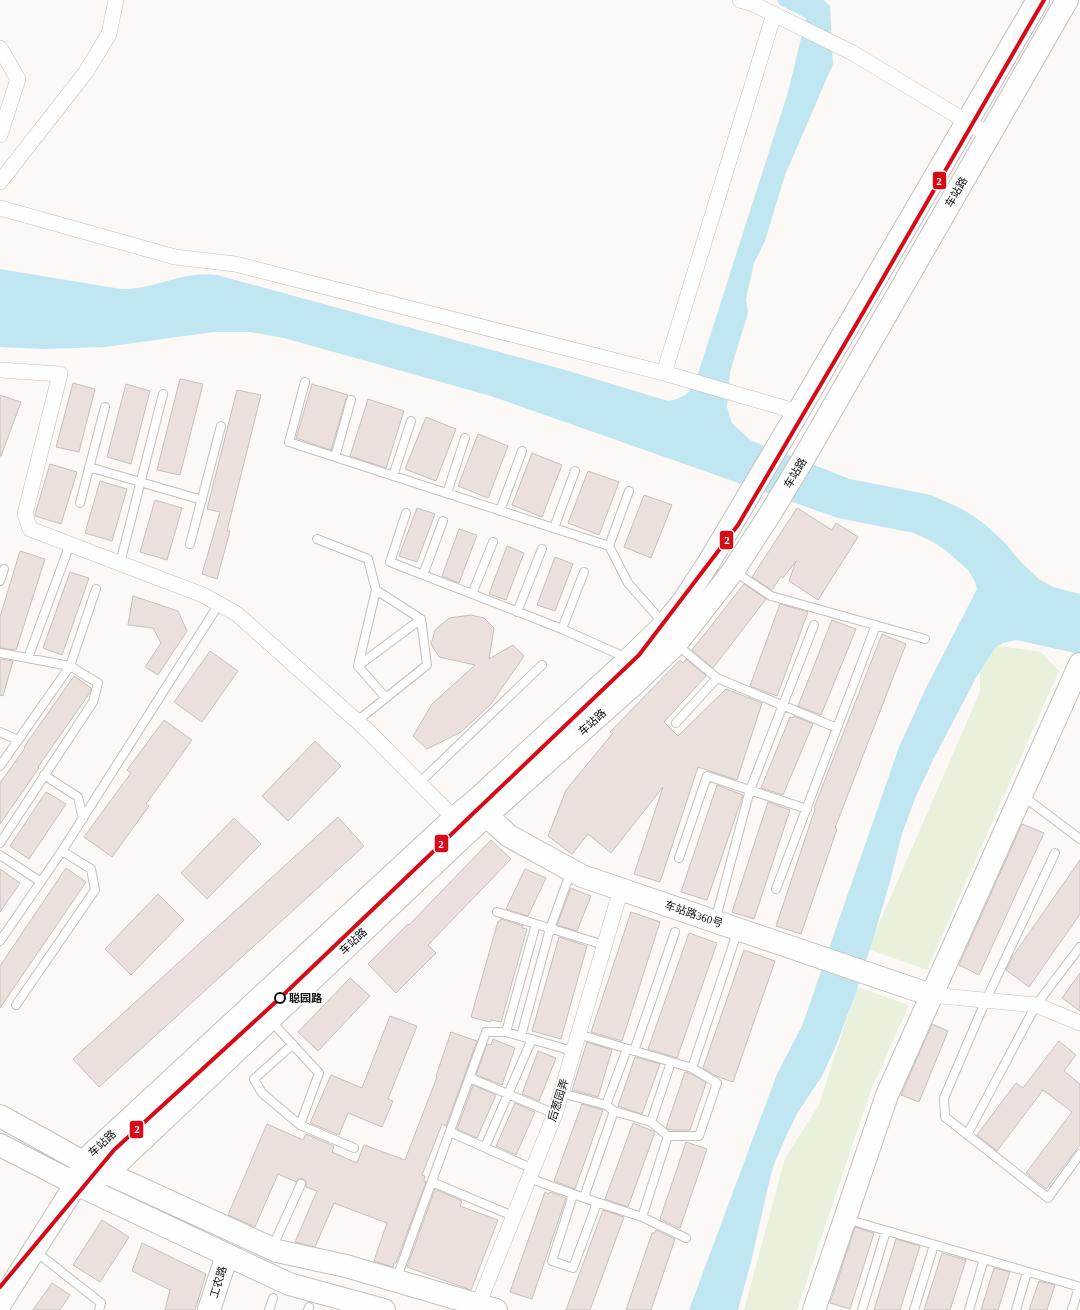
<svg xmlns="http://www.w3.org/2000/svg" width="1080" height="1310" font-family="'Times New Roman','Noto Sans SC',serif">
  <rect width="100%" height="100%" fill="#fbf8f5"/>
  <path fill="#e9f1dc" d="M993,645L1041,652L1059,671L927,970L868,949L980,692V663Z
    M857,987L909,1005L871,1090L797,1310H744L785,1158L819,1105Z"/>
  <path fill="#c0e6f1" d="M777,0H824L830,6L833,64L785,175L765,241L754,263L746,299L748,313L730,372L727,407L732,423L750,440L850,479L931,495L960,508L975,517L988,527L1005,543L1021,562L1039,579L1053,587L1080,594V654L1016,640L1003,643L996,647L977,676L934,758L916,796L902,834L889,885L874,936L854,998L835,1048L822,1076L798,1112L788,1132L775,1162L770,1178L751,1262L738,1310H689L777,1074L802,1026L899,747L926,688L977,589L975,582L968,570L944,549L933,542L914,533L838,518L491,396L284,338L249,332H213L105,347L45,349L0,347V269L121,289C154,290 183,270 217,275L569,371L668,401C684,398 689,394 696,380L788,92L806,18L780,5Z"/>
  <path fill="#ece0dd" stroke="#c3c0bf" d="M180,379L203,384L180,475L157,470Z
    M73,383L95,389L79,452L56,447Z
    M126,384L150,391L131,464L107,457Z
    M312,384L348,395L346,399L331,450L296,438Z
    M237,390L261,395L227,531H230L217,579L202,574L220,512L207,509Z
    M0,395L21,402L1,456H0Z
    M368,399L404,411L386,468L350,456Z
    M426,417L456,429L436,481L405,469Z
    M478,434L508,446L488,498L458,486Z
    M532,453L562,465L542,517L512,505Z
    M50,464L77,472L61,524L35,516V514Z
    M588,471L619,482L599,535L568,523Z
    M100,481L127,489L112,541L85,533Z
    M644,495L672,505L651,558L624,547Z
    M155,500L182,508L167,560L140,552Z
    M417,508L435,514L417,562L399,556Z
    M797,508L832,530L836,523L858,537L818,600L789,581L796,561L783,578L781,576L772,590L752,577Z
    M459,529L477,535L459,583L442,576Z
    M507,546L524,553L506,600L489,594Z
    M20,551L45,559L16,650L0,648V617Z
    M555,557L573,564L555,611L537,605Z
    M70,572L89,578L62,655L43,648Z
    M744,584L766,599L713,668L692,650Z
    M133,596L178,611L187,631L158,675L145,667L161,643L153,628L128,625Z
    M780,604L808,612L777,696L750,686Z
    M471,615L484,618L494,628L489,659L513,645L524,656L491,704L461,732L427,749L413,736L432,704L475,665L439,657L431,644L435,630L449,618Z
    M832,620L856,629L821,715L798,706Z
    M882,634L906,644L835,828L837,829L801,934L776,926L815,809L814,808Z
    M210,651L238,671L202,722L174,702Z
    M0,659L13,661L3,696L0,695Z
    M686,659L706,676L664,722L678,736L726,689L762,703L737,780L698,767L660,882L634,874L663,787L611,853L588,834L572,854L548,836L566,790L613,733L610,732L680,660L683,663Z
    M74,676L91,688L89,694L38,767L39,768L0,824V783L25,748L24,747Z
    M794,716L813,724L783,795L761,788L790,717L793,718Z
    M164,720L192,740L146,804L149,806L112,857L84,837L131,773L127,770Z
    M315,741L341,766L288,821L262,796Z
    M717,785L743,795L707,900L681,892Z
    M46,792L66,804L29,859L10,846Z
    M768,802L790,810L754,919L732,912Z
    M338,817L364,846L99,1087L73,1059Z
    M234,818L261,844L207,899L181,873Z
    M1022,824L1044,833L979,975L959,965Z
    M491,840L511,859L428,945L436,953L396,993L368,964L408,924L409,925Z
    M1080,860V914L1029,987L1006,970L1013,956Z
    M66,868L86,882L0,1008V966Z
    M0,869L20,883L0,912Z
    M525,869L546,878L528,916L506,909Z
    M571,888L591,896L577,931L557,925Z
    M158,894L184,920L131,975L105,949Z
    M631,912L660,922L622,1041L591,1032Z
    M501,919L523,926L522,928L527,929L501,1022L491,1020L490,1022L471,1017L498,921H500Z
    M689,933L717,943L677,1058L648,1049Z
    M559,937L587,946L561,1039L532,1031Z
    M744,950L775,961L733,1082L716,1076L703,1068Z
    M1080,973V1011L1062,998Z
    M350,978L370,996L318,1051L298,1032Z
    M390,1016L417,1026L388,1099L393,1101L382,1127L348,1113L339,1135L310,1123L331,1075L362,1088Z
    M932,1024L948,1031L919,1102L901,1095Z
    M451,1032L477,1041L446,1126L442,1124L422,1175L425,1176L424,1181L426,1182L396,1263H394L393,1267L374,1261L387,1223L334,1203L315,1247L295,1242L317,1191L306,1187V1181L303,1179H298L296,1182L278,1174L255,1227L228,1215L267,1124L303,1140L306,1134L334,1146L332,1152L357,1163L364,1145L405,1160L437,1077L436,1076Z
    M493,1039L515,1048L502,1085L476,1075L487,1044L491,1045Z
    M1059,1041L1076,1055L1064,1071L1080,1084V1145L1046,1189L1026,1173L1072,1112L1043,1090L997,1151L977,1135L1016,1083L1023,1088Z
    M587,1042L612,1050L598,1097L572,1090Z
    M538,1051L556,1058L539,1101L522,1094Z
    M635,1057L660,1064L642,1114L618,1106Z
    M685,1072L694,1075L706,1083L690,1130H671L666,1128Z
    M473,1085L496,1095L477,1138L457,1129Z
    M515,1103L535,1112L516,1155L496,1146Z
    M582,1104L603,1110L575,1189L554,1181Z
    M633,1123L655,1132L628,1207L605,1199Z
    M686,1142L707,1149L680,1228H679L660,1219Z
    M435,1189L462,1201L460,1206L498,1220L471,1290L407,1267Z
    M545,1192L549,1194L550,1192L566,1198L532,1299L510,1292Z
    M603,1210L624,1217L590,1310H566Z
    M102,1220L129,1237L100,1282L73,1265Z
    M855,1227L874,1233L850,1309L830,1303Z
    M656,1230L675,1239L651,1310H626L652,1233H655Z
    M896,1239L920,1246L900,1310H874Z
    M142,1243L206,1274L195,1310H165L170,1290L132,1271Z
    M942,1253L966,1260L950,1310H924Z
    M994,1268L1010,1272L998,1310H981Z
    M1039,1281L1055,1285L1047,1310H1029Z
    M52,1283L70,1295L60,1310H33Z"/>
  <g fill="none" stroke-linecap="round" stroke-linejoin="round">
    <g stroke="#c3c0bf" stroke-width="10">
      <path id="lane" d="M305,382L289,442L609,546L628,583L664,624
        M335,457L351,400
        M89,467L202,500
        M393,476L411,421
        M447,493L465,438
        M80,503L105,407
        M500,511L522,451
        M406,513L390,562L562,629L627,658
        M554,528L575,471
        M317,539L368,559L376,590
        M190,544L221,426
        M609,546L629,491
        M120,563L163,394
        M734,571L771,596L925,639
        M423,575L443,521
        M0,581L4,569
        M472,594L493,542
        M517,612L542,549
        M562,629L584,572
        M676,644L717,678L837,728
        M0,653L70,666L98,683L93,702L0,843
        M28,658L70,544
        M358,666L421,619L376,590L358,666L386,698
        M357,721L427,665L421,619
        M676,723L717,678
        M0,732L18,740
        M0,766L70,666L96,589
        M44,775L78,797L83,819
        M419,783L542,665
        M1023,796L1080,839
        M1055,853L986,1000L944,1098L945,1117L1048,1198L1080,1154
        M0,855L41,882
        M679,858L707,776L807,809
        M776,889L876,625
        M497,912L604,945
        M715,921L750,790L814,625
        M0,941L62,851L219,604
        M16,1005L95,890L91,869L62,851
        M270,1020L319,1073L300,1125L354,1148
        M506,1032L536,924
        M578,1034L692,1068L738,930
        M521,1036L550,929L571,871
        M293,1044L254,1079L262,1093L300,1125
        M634,1051L675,932
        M470,1078L555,1114
        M561,1093L606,1105L614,1111L651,1122L668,1136H699L717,1083L692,1068
        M606,1105L627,1049
        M651,1122L671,1062
        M450,1132L533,1169
        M967,1135L1036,1005L1080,947
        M668,1136L642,1217L686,1238
        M485,1147L532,1039
        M529,1178C566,1192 604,1205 642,1217
        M432,1182L513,1216
        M573,1195L552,1261L573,1268L597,1203
        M584,1197L614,1111
        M846,1219L1080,1287
        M272,1248L301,1184
        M35,1251L101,1303L99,1310
        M396,1280L486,1032H506L573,1051
        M269,1310L273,1298
        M308,1310L309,1307
        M862,1310L886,1231
        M914,1310L934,1245
        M969,1310L984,1259
        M1016,1310L1027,1272
        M1072,1310L1079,1287"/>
    </g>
    <g stroke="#c3c0bf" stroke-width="16">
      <path id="street" d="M740,0L753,4L851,52L989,135
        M0,48L18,79L0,135
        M0,182L86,72L109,34L116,0
        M0,208L175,257L235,264L664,373L798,412
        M0,370L60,374L25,514L30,529L203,595L237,614L368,731L460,824
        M664,373L774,14
        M931,995L1036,1005L1080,1023
        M478,1305L555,1114L621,889"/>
    </g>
    <g stroke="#c3c0bf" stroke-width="24">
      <path id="secondary" d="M478,805L487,816L509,836L582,876L931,995
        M0,1116L83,1162L277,1251L346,1266L496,1310
        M0,1145L76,1184L289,1284L384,1310
        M76,1184L107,1173L468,832L633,685L676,644L733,571L770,514L802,461L1067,0
        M0,1304L76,1184L83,1162L454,818L475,801L629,659L664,625L683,602L709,562L798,412L1038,0
        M209,1310L227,1255
        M814,1310L887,1095L1080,664"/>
    </g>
    <use href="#lane" stroke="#fefefe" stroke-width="8"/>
    <use href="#street" stroke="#fefefe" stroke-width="15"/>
    <use href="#secondary" stroke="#fefefe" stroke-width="22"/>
    <g stroke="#fff" stroke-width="7">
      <path id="metro-1" d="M0,1287L114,1150L279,999L639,655L738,525L857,323L1044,0"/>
    </g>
    <use href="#metro-1" stroke="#d60b17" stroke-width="4"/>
  </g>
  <circle fill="#fff" stroke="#0f0d0b" stroke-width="2" cx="280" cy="998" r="5"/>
  <g text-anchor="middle" stroke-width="3" stroke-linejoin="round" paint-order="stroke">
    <g font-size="11" fill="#0f0d0b" stroke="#fff">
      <text transform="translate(956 192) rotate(-60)" y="4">车站路</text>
      <text transform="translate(795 473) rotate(-59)" y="4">车站路</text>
      <text transform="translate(592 722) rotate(-42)" y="4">车站路</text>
      <text transform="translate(694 914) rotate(19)" y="4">车站路360号</text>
      <text transform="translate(353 941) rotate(-43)" y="4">车站路</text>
      <text transform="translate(558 1100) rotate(-72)" y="4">后葱园弄</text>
      <text transform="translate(102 1143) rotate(-43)" y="4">车站路</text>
      <text transform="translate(218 1282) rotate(-73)" y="4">工农路</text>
    </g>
    <g font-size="11" font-weight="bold" fill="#0f0d0b" stroke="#fff" text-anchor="start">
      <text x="289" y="1002">聪园路</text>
    </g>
  </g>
  <g stroke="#fff" stroke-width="1.5">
    <rect x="932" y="171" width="15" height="19" rx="4" fill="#d60b17"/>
    <rect x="719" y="530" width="15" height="20" rx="4" fill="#d60b17"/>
    <rect x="434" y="834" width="15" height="19" rx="4" fill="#d60b17"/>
    <rect x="129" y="1120" width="15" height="19" rx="4" fill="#d60b17"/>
  </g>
  <g font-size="11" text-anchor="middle" font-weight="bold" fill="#fff">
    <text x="939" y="185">2</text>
    <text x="727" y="544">2</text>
    <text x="441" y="848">2</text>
    <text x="137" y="1133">2</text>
  </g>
</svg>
